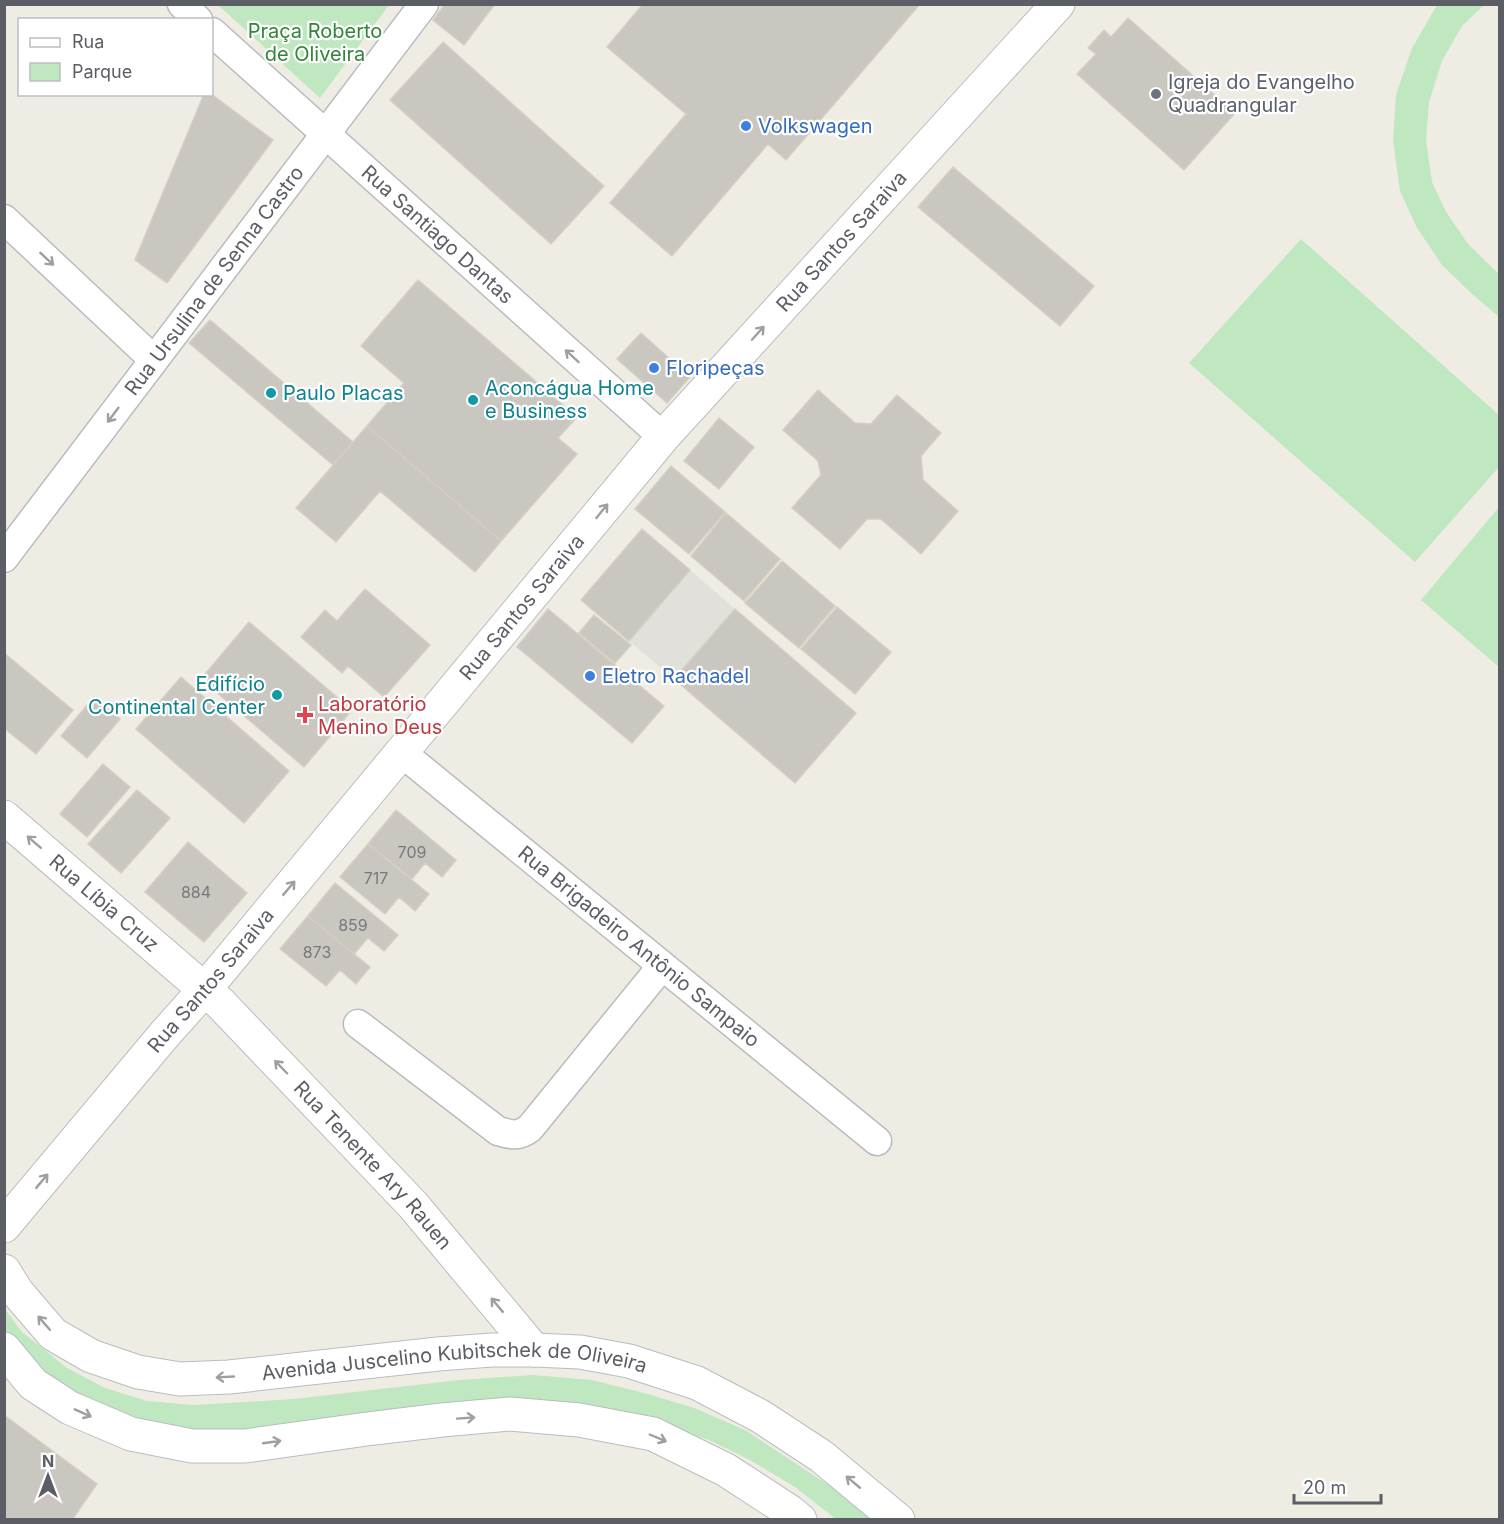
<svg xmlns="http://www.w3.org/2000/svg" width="1504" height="1524" font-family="Inter,sans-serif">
  <rect width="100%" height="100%" fill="#efede3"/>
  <path fill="#e2e0db" d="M690,570L735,609L674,679L629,641Z"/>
  <path fill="#bfe7c0" d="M218,5H389L320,98Z
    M1437,5H1484L1462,26L1442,61L1429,102L1426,140L1432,182L1446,212L1468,244L1499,274V317L1472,294L1442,265L1417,228L1400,191L1393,140L1396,95L1412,48Z
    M1301,239L1499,415V467L1415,562L1189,363Z
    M1499,507V667L1421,600Z
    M4,1308L22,1332L67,1368L105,1388L147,1401L193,1405L294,1399L459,1380L533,1375L592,1380L648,1394L694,1408L745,1430L833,1488L870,1519H836L795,1487L750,1460L709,1440L666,1425L612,1409L561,1402L234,1432L177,1434L66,1395L5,1336Z"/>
  <path fill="#cac7c1" stroke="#d4cfc1" stroke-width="1.5" d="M445,4H495L464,45L433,20Z
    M643,4H920L786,160L768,144L672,256L610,203L686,114L607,47Z
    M1128,18L1235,113L1184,170L1077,74L1096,54L1088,48L1104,30L1111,37Z
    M443,42L604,186L551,244L390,100Z
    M204,94H211L273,140L167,283L135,260Z
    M953,167L1094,286L1060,326L918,207Z
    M418,280L577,417L558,438L577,454L501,541L367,426L404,383L361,346Z
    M210,320L353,442L333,465L189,343Z
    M641,333L690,377L667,403L617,359Z
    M818,390L855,423L871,424L897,395L941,433L921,456L923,480L958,511L921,554L881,519H867L840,549L792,508L821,475L818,461L783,430Z
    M719,418L754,447L719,489L684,461Z
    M367,426L501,541L475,572L380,491L336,542L296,508Z
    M671,466L725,512L689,554L635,509Z
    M726,513L780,559L744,601L691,556Z
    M642,529L690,570L629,641L581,600Z
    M782,561L835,606L799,648L745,603Z
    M365,589L430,645L384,697L348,666L342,673L301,637L325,610L337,621Z
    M837,607L891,652L855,694L801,649Z
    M548,609L664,706L632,743L517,647Z
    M735,609L856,713L795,783L674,679Z
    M594,615L631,645L615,663L579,633Z
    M249,622L352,710L304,767L201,679Z
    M4,653L73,710L36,754L4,728Z
    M181,677L289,771L244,823L136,729Z
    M94,697L120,719L87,758L61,736Z
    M103,764L130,787L87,837L60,814Z
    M137,790L170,818L121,873L88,844Z
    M396,810L456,860L442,877L425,863L412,879L368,844Z
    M188,842L247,893L204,942L145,892Z
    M368,844L429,894L415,911L399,897L385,914L340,877Z
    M335,883L398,935L384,951L368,938L354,954L308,916Z
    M308,916L370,967L356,984L340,970L326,986L280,949Z
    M4,1415L97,1484L72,1520H4Z"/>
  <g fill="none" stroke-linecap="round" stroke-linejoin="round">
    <g stroke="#b8bbc0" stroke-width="31">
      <g id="minor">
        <path d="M182,4L198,20"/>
        <path id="s1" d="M212,32L663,437"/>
        <path d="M4,219L154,360"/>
        <path id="s2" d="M4,558L424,4"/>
        <path id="s3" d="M402,753L877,1141"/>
        <path d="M358,1024L498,1131C512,1135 518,1137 530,1128L662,966"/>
      </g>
    </g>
    <g stroke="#b8bbc0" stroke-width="35">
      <g id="tertiary">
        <path id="s4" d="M4,817L220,1003L413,1205L534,1350"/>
      </g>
    </g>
    <g stroke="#b9bcc2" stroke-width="35">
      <g id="secondary">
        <path id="s5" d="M4,1226L164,1035L205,989L663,437L1058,4"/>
        <path id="s6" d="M4,1271L17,1292L53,1334L91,1356L138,1372L180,1379L229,1377L438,1354L492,1350H534L580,1352L629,1361L697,1383L760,1416L821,1456L898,1520"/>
        <path d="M4,1349L33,1384L70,1408L131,1434L192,1446H245L367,1429L442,1420L510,1414L579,1420L653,1434L726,1470L789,1511L800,1520"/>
      </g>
    </g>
    <use href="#minor" stroke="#fff" stroke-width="28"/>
    <use href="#tertiary" stroke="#fff" stroke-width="33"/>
    <use href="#secondary" stroke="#fff" stroke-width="33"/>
  </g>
  <defs><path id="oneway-shaft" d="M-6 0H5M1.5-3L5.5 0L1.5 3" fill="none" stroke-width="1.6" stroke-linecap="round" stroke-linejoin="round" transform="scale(1.5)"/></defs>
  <g stroke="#9d9fa3">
    <use href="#oneway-shaft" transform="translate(47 259) rotate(43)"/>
    <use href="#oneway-shaft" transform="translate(758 333) rotate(-48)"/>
    <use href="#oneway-shaft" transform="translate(572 356) rotate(-138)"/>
    <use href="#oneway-shaft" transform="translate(113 415) rotate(127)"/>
    <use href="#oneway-shaft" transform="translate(602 511) rotate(-51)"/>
    <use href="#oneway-shaft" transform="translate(34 842) rotate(-139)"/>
    <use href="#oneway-shaft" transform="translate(289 888) rotate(-50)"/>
    <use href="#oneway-shaft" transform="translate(281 1067) rotate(-134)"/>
    <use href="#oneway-shaft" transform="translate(42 1181) rotate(-50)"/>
    <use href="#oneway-shaft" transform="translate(497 1305) rotate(-130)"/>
    <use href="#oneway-shaft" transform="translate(44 1323) rotate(-131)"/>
    <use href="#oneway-shaft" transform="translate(225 1377) rotate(177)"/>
    <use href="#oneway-shaft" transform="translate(83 1413) rotate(24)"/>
    <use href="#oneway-shaft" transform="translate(466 1418) rotate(-4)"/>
    <use href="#oneway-shaft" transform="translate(658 1438) rotate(23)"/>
    <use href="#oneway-shaft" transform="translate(272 1442) rotate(-8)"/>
    <use href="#oneway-shaft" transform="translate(853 1482) rotate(-140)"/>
  </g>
  <circle fill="#6b7280" stroke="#fff" stroke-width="2" cx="1156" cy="94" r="6"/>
  <g fill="#3f7fe0" stroke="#fff" stroke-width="2">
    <circle cx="746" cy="126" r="6"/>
    <circle cx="654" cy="368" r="6"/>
    <circle cx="590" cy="676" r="6"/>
  </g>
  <g fill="#0f9aa8" stroke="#fff" stroke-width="2">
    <circle cx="271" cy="393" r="6"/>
    <circle cx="473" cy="400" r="6"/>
    <circle cx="277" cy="695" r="6"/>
  </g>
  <path fill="#e0444e" stroke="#fff" stroke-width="2" d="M302 706h6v6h6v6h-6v6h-6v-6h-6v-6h6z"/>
  <g text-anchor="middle" stroke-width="4.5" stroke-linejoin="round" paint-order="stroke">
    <g font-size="16" fill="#77797c">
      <text x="412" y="858">709</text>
      <text x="376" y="884">717</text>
      <text x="196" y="898">884</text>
      <text x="353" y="931">859</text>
      <text x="317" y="958">873</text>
    </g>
    <g font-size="20" fill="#318639" stroke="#fff">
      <text x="315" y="38">Praça Roberto<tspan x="315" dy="23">de Oliveira</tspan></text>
    </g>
    <g font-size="20" fill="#5b616d" stroke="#fff" text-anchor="start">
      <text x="1168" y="89">Igreja do Evangelho<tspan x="1168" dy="23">Quadrangular</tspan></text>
    </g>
    <g font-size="20" fill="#366cbe" stroke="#fff" text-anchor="start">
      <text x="758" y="133">Volkswagen</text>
      <text x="666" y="375">Floripeças</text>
      <text x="602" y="683">Eletro Rachadel</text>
    </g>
    <g font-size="20" fill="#5b5f65" stroke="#fff">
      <text dy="7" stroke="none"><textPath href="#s1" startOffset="303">Rua Santiago Dantas</textPath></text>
      <text dy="7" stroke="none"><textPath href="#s5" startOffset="1293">Rua Santos Saraiva</textPath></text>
      <text dy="7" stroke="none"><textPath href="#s2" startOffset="348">Rua Ursulina de Senna Castro</textPath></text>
      <text dy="7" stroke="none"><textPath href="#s5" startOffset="807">Rua Santos Saraiva</textPath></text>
      <text dy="7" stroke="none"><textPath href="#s4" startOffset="132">Rua Líbia Cruz</textPath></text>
      <text dy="7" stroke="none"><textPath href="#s3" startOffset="306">Rua Brigadeiro Antônio Sampaio</textPath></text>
      <text dy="7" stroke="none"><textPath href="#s5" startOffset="321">Rua Santos Saraiva</textPath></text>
      <text dy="7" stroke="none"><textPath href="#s4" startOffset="508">Rua Tenente Ary Rauen</textPath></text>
      <text dy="7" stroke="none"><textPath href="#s6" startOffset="492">Avenida Juscelino Kubitschek de Oliveira</textPath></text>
    </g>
    <g font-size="20" fill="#0d838f" stroke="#fff" text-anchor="start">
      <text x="485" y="395">Aconcágua Home<tspan x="485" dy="23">e Business</tspan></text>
      <text x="283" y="400">Paulo Placas</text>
      <text x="265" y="691" text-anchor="end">Edifício<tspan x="265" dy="23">Continental Center</tspan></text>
    </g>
    <g font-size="20" fill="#be3a42" stroke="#fff" text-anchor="start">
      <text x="318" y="711">Laboratório<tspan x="318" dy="23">Menino Deus</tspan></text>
    </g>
  </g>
  <rect width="1504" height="1524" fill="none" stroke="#5b5f65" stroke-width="12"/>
  <rect x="18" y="18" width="195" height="78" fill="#ffffff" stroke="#bdbfc1" stroke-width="1.5"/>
  <rect x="30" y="38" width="30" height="9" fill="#ffffff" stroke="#bdbfc1" stroke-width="1.5"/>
  <text x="72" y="48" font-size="18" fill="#5b5f65">Rua</text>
  <rect x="30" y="63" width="30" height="18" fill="#bfe7c0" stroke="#bdbfc1" stroke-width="1.5"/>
  <text x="72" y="78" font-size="18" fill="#5b5f65">Parque</text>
  <g transform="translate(48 1476)" stroke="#ffffff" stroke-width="4.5" paint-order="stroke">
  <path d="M0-4.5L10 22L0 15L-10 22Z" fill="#5b5f65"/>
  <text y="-9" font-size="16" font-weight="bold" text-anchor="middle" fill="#5b5f65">N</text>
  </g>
  <path d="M1294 1494v9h87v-9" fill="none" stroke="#5b5f65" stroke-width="3"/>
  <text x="1303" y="1494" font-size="18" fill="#5b5f65" stroke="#ffffff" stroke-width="4.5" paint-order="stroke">20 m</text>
</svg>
